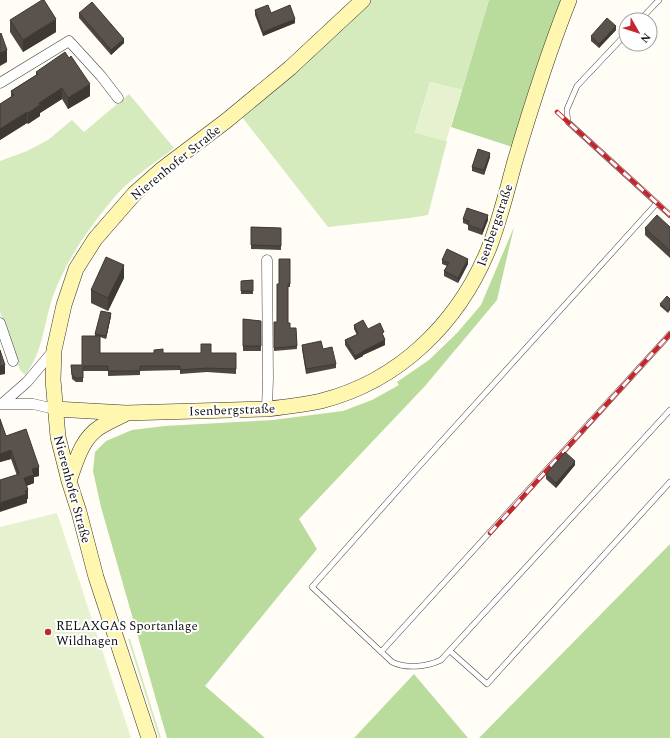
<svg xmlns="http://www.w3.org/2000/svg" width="670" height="738" font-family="Spectral,serif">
  <rect width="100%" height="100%" fill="#fffdf5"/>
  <path fill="#d5ebbd" d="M369,0H489L462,90L430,82L415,132L447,141L428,215L410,218L328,227L242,117Z
    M129,94L174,148C156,162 136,175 120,191C114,197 109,204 104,210C83,236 65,264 53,296C44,322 43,353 25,375L20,370L0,312V161L27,151L48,140L72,120L84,132Z
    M128,639H130L161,738H159Z"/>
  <path fill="#b9dc9c" d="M489,0H564L515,148L451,127Z
    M514,227L497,300L425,386L299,519L317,549L205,686L265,738H167L101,507L93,471L95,452L106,441L132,430L165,426L273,420L343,411L372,400L399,385L397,382L429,360L457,333L481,305Z
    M670,544V738H479Z
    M414,674L468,738H354Z"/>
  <path fill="#e6f2cf" d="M430,82L462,90L446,141L415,133Z
    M57,513L131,738H0V527Z"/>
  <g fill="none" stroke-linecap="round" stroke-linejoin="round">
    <g stroke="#444" stroke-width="6">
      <path id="service" d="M640,20L659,0
        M626,34L577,86L567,109V114L568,122L670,215
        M657,203L413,473L312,587L392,662C406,669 427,667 441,660L670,410
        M450,651L487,684L670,482
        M381,652L670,334"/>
    </g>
    <g stroke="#444" stroke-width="11">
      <path id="minor" d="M0,83L69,41L101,76L118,98
        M0,323L13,361
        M3,403L27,382L54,350
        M0,404H33L55,409
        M267,409L268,378L267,260"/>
    </g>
    <g stroke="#333" stroke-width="16">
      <path id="secondary" d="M55,409L126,413L267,409C285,407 303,405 321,401C400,381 459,322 489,248C500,220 507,190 515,161C531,107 548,53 569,0
        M69,481C76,462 81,439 100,427C108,422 117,418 125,414
        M149,738L96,577L79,512L69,481L58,437L53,380L54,350L64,305L76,269L95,239L135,193L161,170L226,121L290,68L363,0"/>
    </g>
    <use href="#service" stroke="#fff" stroke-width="5"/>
    <use href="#minor" stroke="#fff" stroke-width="10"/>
    <use href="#secondary" stroke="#fff6b0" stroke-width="15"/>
    <g stroke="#c4262e" stroke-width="4.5">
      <path id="rail" d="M557,112L670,215
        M490,533L670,334"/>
    </g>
    <use href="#rail" stroke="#fff" stroke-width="3" stroke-dasharray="9" stroke-linecap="butt"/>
  </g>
  <path fill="#4d4742" d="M255,10L295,23L263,36L255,15Z
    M79,13L124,43L111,55L79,18Z
    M10,20L56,32L23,52L10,32Z
    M616,30L599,48L591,41V36Z
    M36,72L90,96L68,109L62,99L40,113V116L28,124L27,123L0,140V104L11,97V91L36,75Z
    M490,157L484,175L472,171V167Z
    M463,219L488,220L482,235L468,230V225L463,223Z
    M251,227L281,228V250L251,249Z
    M670,227V258L645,235V228Z
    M290,259V287H288V323L290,328H296L297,349L274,351V322H277L279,284Z
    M442,260L468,264L458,283L444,276V271L447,266L442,264Z
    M124,278L108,311L91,303V290Z
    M253,280V294H241V281Z
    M670,299V310L668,313L660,306V304Z
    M111,316L106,339L100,337V353H236V374L207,372L180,374V370L140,371V375L108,376V371H83V382H76L72,379L71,365H82L95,336V334Z
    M243,319L261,321V351H243Z
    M354,325L368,329L384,336L385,345L363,355V356L355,360L345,345V340L357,335L354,329Z
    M302,345L323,349L336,364V368L306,374L302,349Z
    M0,419L6,436L39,476L34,477V483L26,486L28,499H27V503L11,459L0,462Z
    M575,465L556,488L546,479V474Z"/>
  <path fill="#3f3936" d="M56,19V32L23,52V40Z
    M295,19V23L263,36V32Z
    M616,26V30L599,48V44Z
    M124,39V43L111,55V50Z
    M7,50V62L0,66V53Z
    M90,84V96L68,109V98Z
    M62,88V99L40,113V116L28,124V113L39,103Z
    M27,112V123L0,140V129Z
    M490,153V157L484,175V170Z
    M488,215V220L482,235V230Z
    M468,259V264L458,283V278Z
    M124,265V278L108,311V298Z
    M111,313V316L106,339V336Z
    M385,340V345L363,355V356L355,360V356L363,351Z
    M5,365V374L0,375V366Z
    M11,450V459L0,462V454Z
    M575,461V465L556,488V483Z
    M39,467V476L34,477V483L24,487V478L32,469Z
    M28,490V499H27V503L0,512V503Z"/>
  <path fill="#5a524d" stroke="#3f3936" d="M42,0H44L56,19L23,40L10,20Z
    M92,2L124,39L111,50L79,13Z
    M268,5L271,13L290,5L295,19L263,32L255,10Z
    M607,18L616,26L599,44L591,36Z
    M1,33L7,50L0,53V34Z
    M65,52L69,58L71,56L90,84L68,98L62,88L39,103L40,105L28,113L27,112L0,129V104L14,95L11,91L38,74L36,72Z
    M478,149L490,153L484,170L472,167Z
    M467,208L488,215L482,230L468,225L469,221L463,219Z
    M657,215L670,227V251L645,228Z
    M251,227L281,228V246L251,245Z
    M447,249L468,259L458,278L444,271L449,263L442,260Z
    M106,257L124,265L108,298L91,290Z
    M279,259H290V284H288V323H290V328H296L297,346L274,348V322H277V284H279Z
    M253,280V291H241V281Z
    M667,296L670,299V308L668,311L660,304Z
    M101,311L111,313L106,336L95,334Z
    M243,319L261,321V346H243Z
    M363,320L368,329L380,323L384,332L382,333L385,340L363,351V352L355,356L345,340L358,334L354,325Z
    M82,336H100V353H154V350L163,349V353H201V344H211V353H236V369L207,368L180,370V366H140V371H108V366H83V378H76L72,375L71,365H82Z
    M321,341L323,349L332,347L336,364L306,369L302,345Z
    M0,350L5,365L0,366Z
    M0,419L6,436L26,429L39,467L32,469L34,475L24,478L28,490L25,491L27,494L0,503V480L19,474L11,450L0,454Z
    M565,452L575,461L556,483L546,474Z"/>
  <circle fill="#c4262e" stroke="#fff" stroke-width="1.5" cx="48" cy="632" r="4"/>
  <g text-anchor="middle" stroke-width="4" stroke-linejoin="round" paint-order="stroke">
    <g font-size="13" fill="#111" stroke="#fff">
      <text transform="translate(175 162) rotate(-39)" y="5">Nierenhofer Straße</text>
      <text transform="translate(494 225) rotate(-71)" y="5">Isenbergstraße</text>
      <text transform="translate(232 409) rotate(-2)" y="5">Isenbergstraße</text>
      <text transform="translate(73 489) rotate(75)" y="5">Nierenhofer Straße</text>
    </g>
    <g font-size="13" fill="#111" stroke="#fff" text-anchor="start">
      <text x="56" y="630">RELAXGAS Sportanlage<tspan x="56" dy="15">Wildhagen</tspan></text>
    </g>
  </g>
  <g transform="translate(638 32) rotate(129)"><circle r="19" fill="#ffffff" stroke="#a0a0a0"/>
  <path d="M0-3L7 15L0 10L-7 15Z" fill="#c4262e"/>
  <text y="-6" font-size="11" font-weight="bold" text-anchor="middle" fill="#111111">N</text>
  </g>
</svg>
